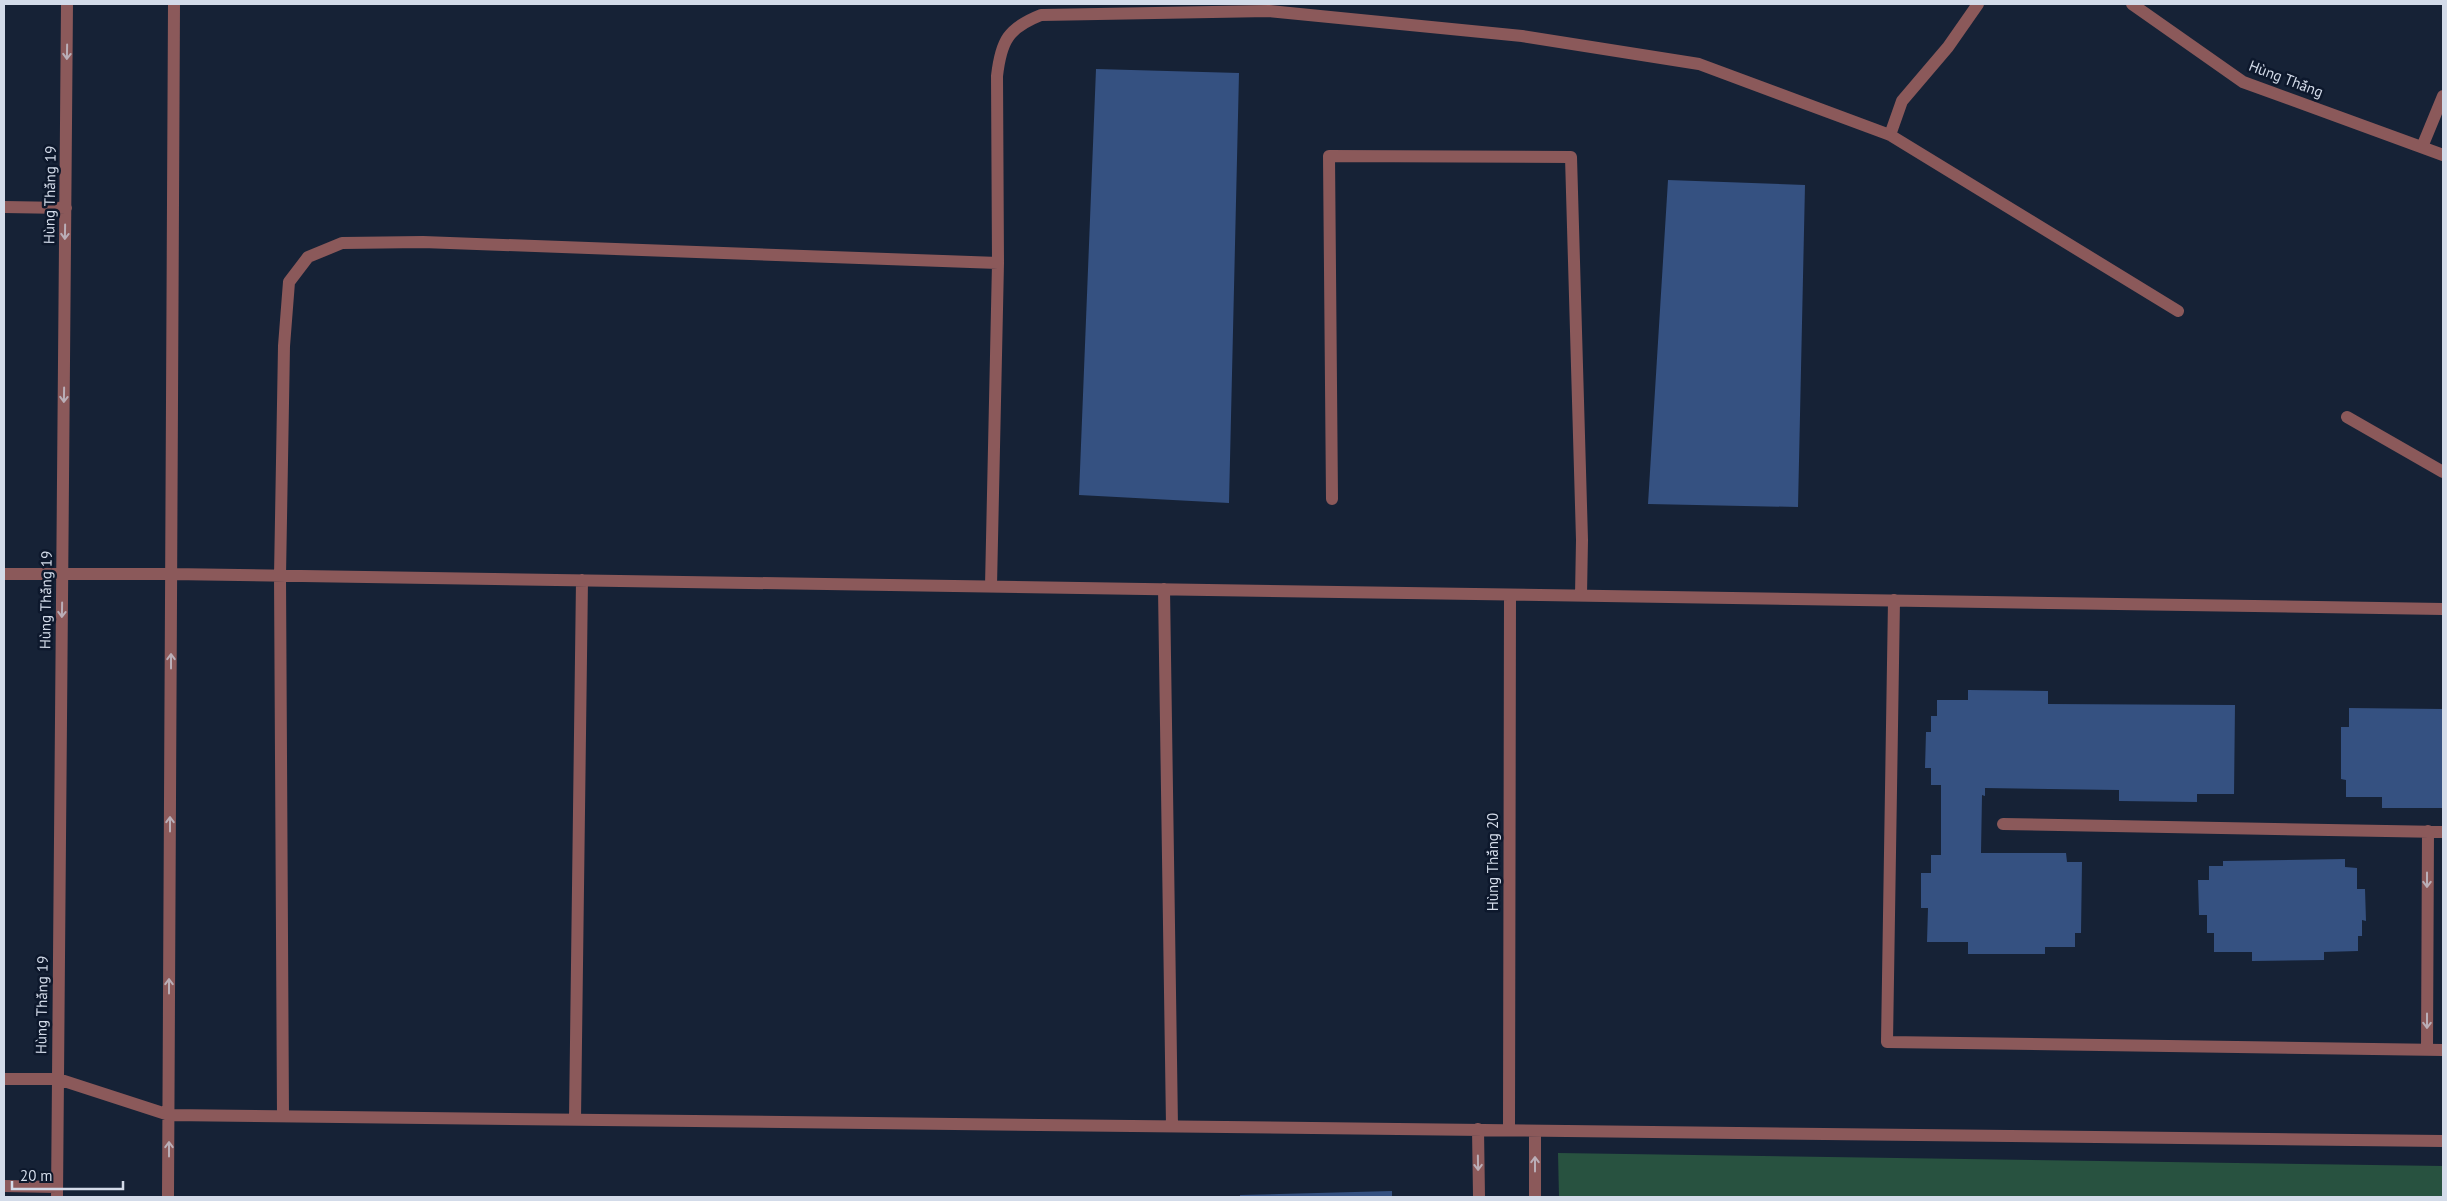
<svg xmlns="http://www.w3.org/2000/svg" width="2447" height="1201" font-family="'PT Sans',sans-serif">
  <rect width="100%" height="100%" fill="#162236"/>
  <path fill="#285240" d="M1558,1153L2443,1166V1197H1559Z"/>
  <path fill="#355181" d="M1096,69L1239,73L1229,503L1079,495Z
    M1668,180L1805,185L1798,507L1648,504Z
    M1968,690L2048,691V704L2235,705L2234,794H2197V802L2119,801V790L1985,788V796L1982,795L1981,853H2066L2067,862H2082L2081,933H2075V947H2045V954H1968V942H1927L1928,908H1921V873H1931V855H1941V785H1931V768H1925L1926,732H1931V716H1937V700H1968Z
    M2349,708L2443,709V808H2382V797H2346V780L2341,779V727H2349Z
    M2345,859V867L2357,868V889H2365L2366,921L2362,920V936H2358V951L2324,952V960L2252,961V952H2214V933H2207V915H2199L2198,880H2209V866H2223V861Z
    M1392,1191V1197H1240V1195Z"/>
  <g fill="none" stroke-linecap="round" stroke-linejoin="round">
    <path stroke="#8b595a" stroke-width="12" d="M2132,4L2243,82L2443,155
      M1890,135L1902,101L1948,47L1978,4
      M2422,147L2443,96
      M4,207L66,208
      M2347,417L2443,472
      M1332,499L1329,156L1571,157L1582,540L1581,595
      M4,574H171L2443,609
      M991,586L998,263L997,76C1001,41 1008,28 1041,15L1269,11L1522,36L1699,64L1890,135L2178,311
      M1164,589L1172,1126
      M1894,600L1887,1042L2443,1050
      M2003,824L2443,832
      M2427,1050L2428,831
      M4,1079H58L169,1115L2443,1141
      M283,1116L280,576L284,346L289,282L308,257L342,243L423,242L998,263
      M575,1119L582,580
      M1478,1129L1479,1197
      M1509,1130L1510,595
      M1535,1131V1197
      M4,1186L57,1187
      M57,1197L67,4
      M168,1197L174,4"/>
  </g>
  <defs><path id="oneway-shaft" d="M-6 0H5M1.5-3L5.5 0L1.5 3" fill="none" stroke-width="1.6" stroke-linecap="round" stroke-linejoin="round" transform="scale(1.25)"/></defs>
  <g stroke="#baaeb7">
    <use href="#oneway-shaft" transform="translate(67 52) rotate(91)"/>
    <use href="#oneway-shaft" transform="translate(65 232) rotate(91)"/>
    <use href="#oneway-shaft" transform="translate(64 395) rotate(91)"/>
    <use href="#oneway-shaft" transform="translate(62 610) rotate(91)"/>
    <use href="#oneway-shaft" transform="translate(171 661) rotate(-90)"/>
    <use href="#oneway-shaft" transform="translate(170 824) rotate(-90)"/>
    <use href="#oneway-shaft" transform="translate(2427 880) rotate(90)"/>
    <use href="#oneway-shaft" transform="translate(169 986) rotate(-90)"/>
    <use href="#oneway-shaft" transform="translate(2427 1021) rotate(90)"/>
    <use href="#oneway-shaft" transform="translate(169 1149) rotate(-90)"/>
    <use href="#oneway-shaft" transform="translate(1478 1163) rotate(89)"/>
    <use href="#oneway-shaft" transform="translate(1535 1164) rotate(-90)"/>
  </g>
  <g text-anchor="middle" stroke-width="5" stroke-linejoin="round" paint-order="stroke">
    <g font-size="15" fill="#d3dbe9" stroke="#0d182c">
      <text transform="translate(2286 79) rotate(21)" y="5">Hùng Thắng</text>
      <text transform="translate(50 195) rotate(-89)" y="5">Hùng Thắng 19</text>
      <text transform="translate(46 600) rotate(-89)" y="5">Hùng Thắng 19</text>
      <text transform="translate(1493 862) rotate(-90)" y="5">Hùng Thắng 20</text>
      <text transform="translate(42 1005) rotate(-89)" y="5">Hùng Thắng 19</text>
    </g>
  </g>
  <rect width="2447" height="1201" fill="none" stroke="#d3dbe9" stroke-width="10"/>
  <path d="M12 1181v8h111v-8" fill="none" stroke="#d3dbe9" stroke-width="2.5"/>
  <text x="20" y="1181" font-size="15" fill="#d3dbe9" stroke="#0d182c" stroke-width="4" paint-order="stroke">20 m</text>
</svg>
